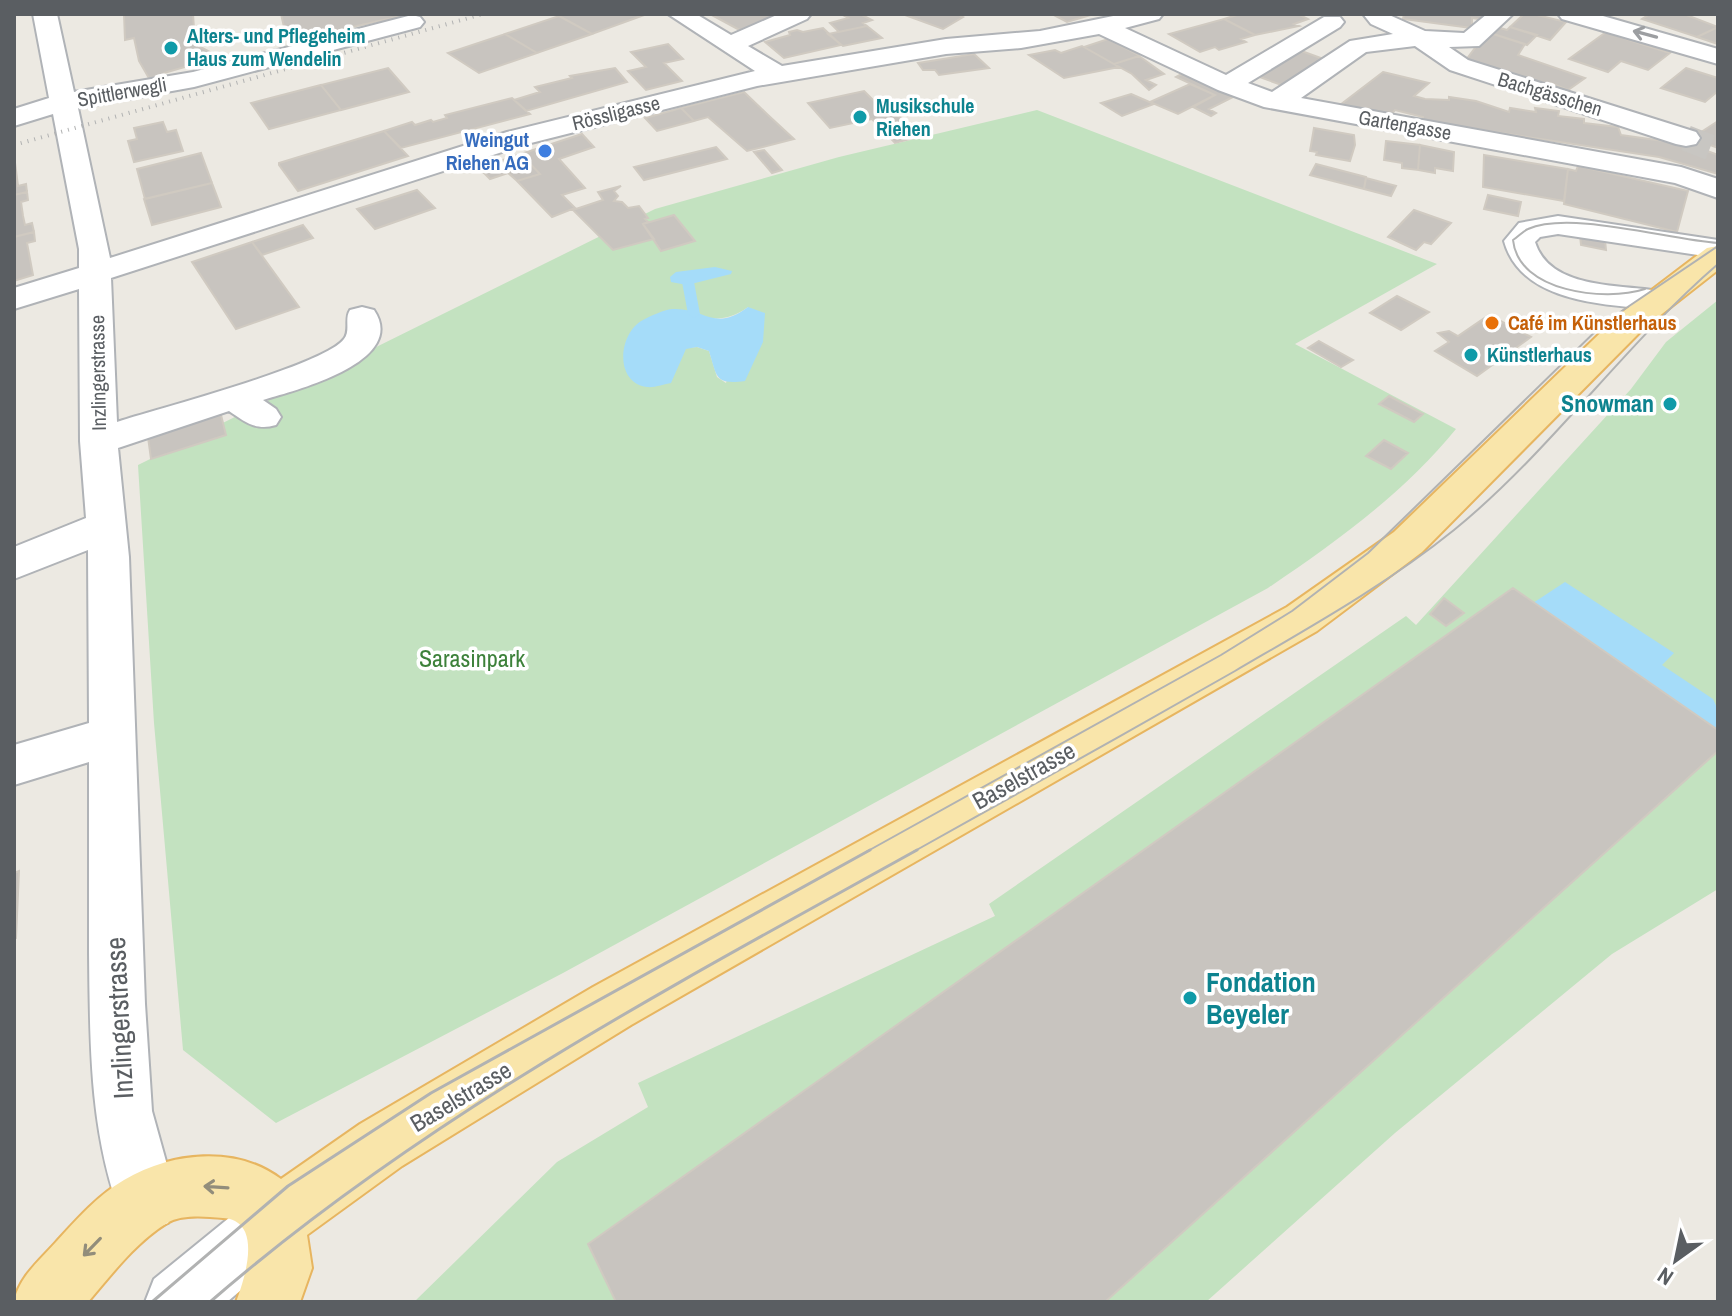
<svg xmlns="http://www.w3.org/2000/svg" width="1732" height="1316" font-family="'Archivo Narrow',sans-serif">
  <rect width="100%" height="100%" fill="#ece9e2"/>
  <path fill="#c3e2c0" fill-rule="evenodd" d="M1037,110L1437,264L1295,344L1456,429C1404,493 1336,542 1268,588L563,973L276,1123L183,1050L154,723L138,465L655,209L839,157ZM748,307L726,383L717,377L709,351L697,347L686,348L672,309C702,316 721,327 748,307Z
    M1718,300V889L1612,954L1395,1133L1206,1302H414L557,1162L648,1107L638,1083L995,916L989,904L1406,616L1416,625L1631,389L1666,342Z"/>
  <path fill="#a5dcf9" d="M715,267L732,271L731,274L687,285L671,282L670,277L676,272Z
    M748,307L765,313L763,342L745,381C715,385 717,377 709,351L697,347L686,349L671,383C664,384 654,388 647,387C613,382 619,332 643,320C650,316 664,310 672,309C705,307 714,333 748,307Z
    M1565,582L1674,653L1662,665L1713,699L1718,710V730L1533,603Z"/>
  <g fill="none" stroke-linecap="round" stroke-linejoin="round">
    <path fill="#a5dcf9" fill-rule="evenodd" d="M688,279L694,282L700,314L694,318L688,314L682,282Z"/>
  </g>
  <path fill="#c8c4bf" stroke="#d0cac1" stroke-width="2" d="M124,14H193L195,44L219,57L164,73L163,79L150,80L139,61L134,38L125,40Z
    M281,14H410L295,40L284,27Z
    M563,14H642L644,15L592,34L559,16Z
    M710,14H776L781,16L747,34Z
    M841,14H860L872,20L863,23L867,26L839,32L830,23L848,18Z
    M957,14L963,17L943,29L905,15Z
    M1052,14H1094L1067,22Z
    M1240,14H1298L1308,19L1294,24L1299,26L1255,35L1224,19Z
    M1404,14H1489L1490,21L1472,18V28L1403,19Z
    M1524,14H1533L1566,22L1550,40L1510,27Z
    M1650,14H1684L1718,27L1697,37L1642,19Z
    M559,16L592,34L537,53L505,34Z
    M1224,19L1255,35L1241,39L1246,42L1219,50L1215,47L1200,52L1169,34Z
    M867,26L882,38L843,46L828,34Z
    M1494,26L1507,30L1510,27L1537,35L1527,45L1487,32Z
    M1718,27V44L1697,37Z
    M823,28L841,45L784,58L765,42L790,35L789,32L797,30L803,32Z
    M1487,32L1525,44L1518,55L1585,78L1568,90L1551,83L1543,88L1463,64Z
    M1606,32L1632,41L1670,53L1648,70L1621,61L1608,72L1569,59Z
    M505,34L537,53L479,73L448,53Z
    M1108,39L1135,53L1139,56L1114,64L1084,47Z
    M668,44L683,59L664,63L682,81L646,90L628,71L646,67L631,52Z
    M1082,46L1119,67L1064,78L1029,55L1055,50L1061,53Z
    M1296,49L1329,61L1287,87L1254,75Z
    M974,54L989,68L939,75L935,70H923L918,63Z
    M1139,56L1164,74L1146,80L1156,85L1149,90L1132,74L1114,64Z
    M388,68L409,92L341,110L321,85Z
    M615,68L627,82L526,111L514,100L540,92L535,87L572,78L570,76Z
    M1686,68L1718,78V91L1705,102L1661,88Z
    M1187,71L1237,95L1209,109L1216,113L1211,116L1193,107L1215,95L1176,77Z
    M1383,72L1429,83L1414,96L1425,99L1449,100V97L1476,101L1509,112L1510,108L1536,112L1535,108L1559,111L1558,116L1584,119V123L1618,127L1621,135L1678,143L1681,141L1718,155V174L1659,157L1423,121V117L1395,110L1390,116L1340,105Z
    M1190,84L1215,95L1178,114L1150,102Z
    M321,85L341,110L269,129L251,103Z
    M864,91L884,111L895,114L925,135L895,143L872,119L830,128L808,103Z
    M744,92L768,115L794,139L747,151L708,117L694,121L681,108Z
    M1131,94L1154,104L1122,116L1101,103Z
    M512,98L530,114L401,148L384,131L412,122L415,125L431,120L433,122L447,118L445,115Z
    M681,108L694,121L657,131L645,118Z
    M1718,121V148L1692,138Z
    M163,122L167,132L176,130L183,151L134,162L128,141L137,139L134,128Z
    M1314,128L1354,135L1355,145L1350,161L1316,155L1317,152L1310,151Z
    M384,131L408,156L298,191L279,165V163Z
    M582,134L594,147L559,159L585,188L562,195L575,208L552,217L517,181L540,174L521,154Z
    M1386,141L1420,145L1418,170L1402,168V163L1384,160Z
    M1420,145L1454,152L1453,171L1435,168V173L1418,170Z
    M716,147L727,159L644,180L634,167Z
    M764,150L782,170L772,173L754,152Z
    M201,153L212,183L145,199L137,169Z
    M521,154L540,174L517,181L508,173L490,179L479,168Z
    M14,155L18,186L26,184L27,192L14,195Z
    M1484,155L1568,169L1564,201L1483,187Z
    M1316,164L1366,177L1364,189L1310,175Z
    M1578,166L1688,191L1677,232L1564,204L1568,169L1576,171Z
    M1366,178L1396,186L1391,196L1364,189Z
    M212,183L221,207L152,225L144,199Z
    M621,186L614,191L618,196L614,201L622,202L628,208L639,206L648,218L645,219L648,222L643,224L654,239L613,250L573,210L603,200L598,192Z
    M417,190L435,208L375,229L357,209Z
    M27,192L28,200L21,202L23,216L25,225L32,223L34,232L14,237V195Z
    M1488,195L1521,202L1518,216L1484,209Z
    M1414,210L1451,223L1431,244L1424,242L1416,250L1388,237Z
    M674,215L695,241L661,251L643,224Z
    M303,225L313,238L262,255L252,242Z
    M34,232L35,241L27,243L33,275L14,281V237Z
    M1580,235L1605,240L1606,250L1581,245Z
    M252,242L299,307L236,329L192,262Z
    M1397,296L1429,312L1401,330L1370,313Z
    M1489,315L1531,337L1477,376L1435,351L1449,342L1438,333L1449,331L1458,336Z
    M1319,341L1353,360L1341,367L1308,348Z
    M1389,396L1423,414L1414,422L1379,404Z
    M221,415L226,435L151,459L148,437Z
    M1384,440L1408,453L1391,469L1366,456Z
    M1513,588L1718,730V751L1105,1302H616L588,1244Z
    M1444,598L1464,613L1446,626L1430,614Z
    M19,871L16,938L14,939V873Z"/>
  <g fill="none" stroke-linecap="round" stroke-linejoin="round">
    <path stroke="#c8c6c2" stroke-width="26" stroke-dasharray="26 13" stroke-linecap="butt" d="M1686,138L1714,149"/>
    <g stroke="#b0b3b7" stroke-width="4">
      <path id="minor" d="M33,14H57L74,92L193,72L412,15L420,17L424,22L420,27L194,87L78,108L110,258L507,132L755,71L668,14H696L731,35L779,14H811L807,19L748,46L782,66L946,39L1040,31L1123,14H1163L1159,19L1125,28L1226,75L1324,17H1340L1344,22L1340,27L1248,83L1272,92L1350,41L1393,34L1371,24L1363,14H1387L1425,31L1464,33L1487,14H1513L1479,46L1449,47L1468,60L1696,132L1700,138L1696,144L1686,146L1676,144L1450,70L1415,46L1366,52L1301,98L1681,167L1718,179V198L1675,183L1264,107L1218,90L1099,34L1021,48L946,54L757,86L527,144L111,278L117,422C157,409 325,365 344,339C351,330 344,319 350,310L362,307L374,310C409,362 294,391 263,400L276,409L281,417L276,425C256,431 245,422 229,411L118,448L129,557L145,1004L152,1111L177,1201L168,1223L146,1232L124,1223C89,1137 90,1043 89,952C89,888 89,825 89,762L14,785V745L89,723L88,550L14,579V547L86,518L80,441L79,289L14,309V288L79,268V249L53,114L14,126V109L49,98Z
        M1558,14H1596L1718,49V64L1562,19Z
        M1558,216L1718,240V258L1558,234L1540,237L1535,242C1551,293 1628,283 1670,293L1674,300L1670,307L1658,310C1604,304 1521,303 1504,241L1519,223Z
        M273,1191L295,1200L304,1222L295,1244L227,1302H145L154,1279L251,1200Z"/>
    </g>
    <g stroke="#e7b560" stroke-width="4">
      <path id="major" d="M1718,246V270L1644,328L1422,552L1317,631L631,1025L402,1166L307,1235L312,1268L300,1302H236C243,1283 260,1234 235,1221C228,1217 218,1218 210,1217C197,1216 178,1216 167,1223C135,1243 112,1274 88,1302H14C19,1277 39,1261 56,1242C76,1220 97,1196 124,1180C171,1152 236,1145 281,1179L360,1124L593,987L1287,607L1394,532L1620,314L1707,248Z"/>
    </g>
    <use href="#minor" fill="#fff" fill-rule="evenodd"/>
    <use href="#major" fill="#f9e5aa" fill-rule="evenodd"/>
    <path stroke="#b1b2b2" stroke-width="2" d="M1645,289C1605,302 1518,292 1513,240C1518,237 1523,231 1528,229C1570,210 1670,240 1718,243
      M866,852L1221,655L1292,611L1368,553L1604,323L1718,246
      M913,852C1021,792 1128,732 1235,671C1310,627 1386,585 1454,530C1551,451 1623,346 1718,264"/>
    <path stroke="#b1b2b2" stroke-width="3" d="M152,1302L288,1186L431,1093L870,850
      M210,1302C423,1117 672,986 917,850"/>
    <path stroke="#b1b2b2" stroke-width="4" stroke-dasharray="1 6" stroke-linecap="butt" d="M14,145L483,14"/>
  </g>
  <defs><path id="oneway-shaft" d="M-6 0H5M1.5-3L5.5 0L1.5 3" fill="none" stroke-width="1.6" stroke-linecap="round" stroke-linejoin="round" transform="scale(2)"/></defs>
  <use stroke="#9c9ea1" href="#oneway-shaft" transform="translate(1645 34) rotate(-165)"/>
  <g stroke="#928d7b">
    <use href="#oneway-shaft" transform="translate(216 1187) rotate(-176)"/>
    <use href="#oneway-shaft" transform="translate(92 1247) rotate(134)"/>
  </g>
  <g fill="#0f9aa8" stroke="#fff" stroke-width="3">
    <circle cx="171" cy="48" r="8"/>
    <circle cx="860" cy="117" r="8"/>
    <circle cx="1471" cy="355" r="8"/>
    <circle cx="1670" cy="404" r="8"/>
    <circle cx="1190" cy="998" r="8"/>
  </g>
  <circle fill="#3f7fe0" stroke="#fff" stroke-width="3" cx="545" cy="151" r="8"/>
  <circle fill="#e8710a" stroke="#fff" stroke-width="3" cx="1492" cy="323" r="8"/>
  <g text-anchor="middle" stroke-width="7" stroke-linejoin="round" paint-order="stroke">
    <g font-size="20" font-weight="bold" fill="#0d838f" stroke="#fff" text-anchor="start">
      <text x="187" y="43">Alters- und Pflegeheim<tspan x="187" dy="23">Haus zum Wendelin</tspan></text>
      <text x="876" y="113">Musikschule<tspan x="876" dy="23">Riehen</tspan></text>
      <text x="1487" y="362">Künstlerhaus</text>
    </g>
    <g font-size="20" fill="#5a5e62" stroke="#fff">
      <text transform="translate(122 92) rotate(-10)" y="7">Spittlerwegli</text>
      <text transform="translate(1550 94) rotate(17)" y="7">Bachgässchen</text>
      <text transform="translate(616 113) rotate(-14)" y="7">Rössligasse</text>
      <text transform="translate(1405 125) rotate(10)" y="7">Gartengasse</text>
      <text transform="translate(98 373) rotate(-91)" y="7">Inzlingerstrasse</text>
    </g>
    <g font-size="20" font-weight="bold" fill="#366cbe" stroke="#fff" text-anchor="end">
      <text x="529" y="147">Weingut<tspan x="529" dy="23">Riehen AG</tspan></text>
    </g>
    <g font-size="20" font-weight="bold" fill="#c56008" stroke="#fff" text-anchor="start">
      <text x="1508" y="330">Café im Künstlerhaus</text>
    </g>
    <g font-size="24" font-weight="bold" fill="#0d838f" stroke="#fff" text-anchor="end">
      <text x="1654" y="412">Snowman</text>
    </g>
    <g font-size="24" fill="#3d813a" stroke="#fff">
      <text x="472" y="667">Sarasinpark</text>
    </g>
    <g font-size="24" fill="#5a5e62" stroke="#fff">
      <text transform="translate(1024 776) rotate(-29)" y="8">Baselstrasse</text>
      <text transform="translate(461 1097) rotate(-31)" y="8">Baselstrasse</text>
    </g>
    <g font-size="28" font-weight="bold" fill="#0d838f" stroke="#fff" text-anchor="start">
      <text x="1206" y="992">Fondation<tspan x="1206" dy="32">Beyeler</tspan></text>
    </g>
    <g font-size="28" fill="#5a5e62" stroke="#fff">
      <text transform="translate(119 1018) rotate(-93)" y="10">Inzlingerstrasse</text>
    </g>
  </g>
  <rect width="1732" height="1316" fill="none" stroke="#5a5e62" stroke-width="32"/>
  <g transform="translate(1676 1260) rotate(213)" stroke="#ffffff" stroke-width="6" paint-order="stroke">
  <path d="M0-6L14 30L0 20L-14 30Z" fill="#5a5e62"/>
  <text y="-12" font-size="22" font-weight="bold" text-anchor="middle" fill="#5a5e62">N</text>
  </g>
</svg>
